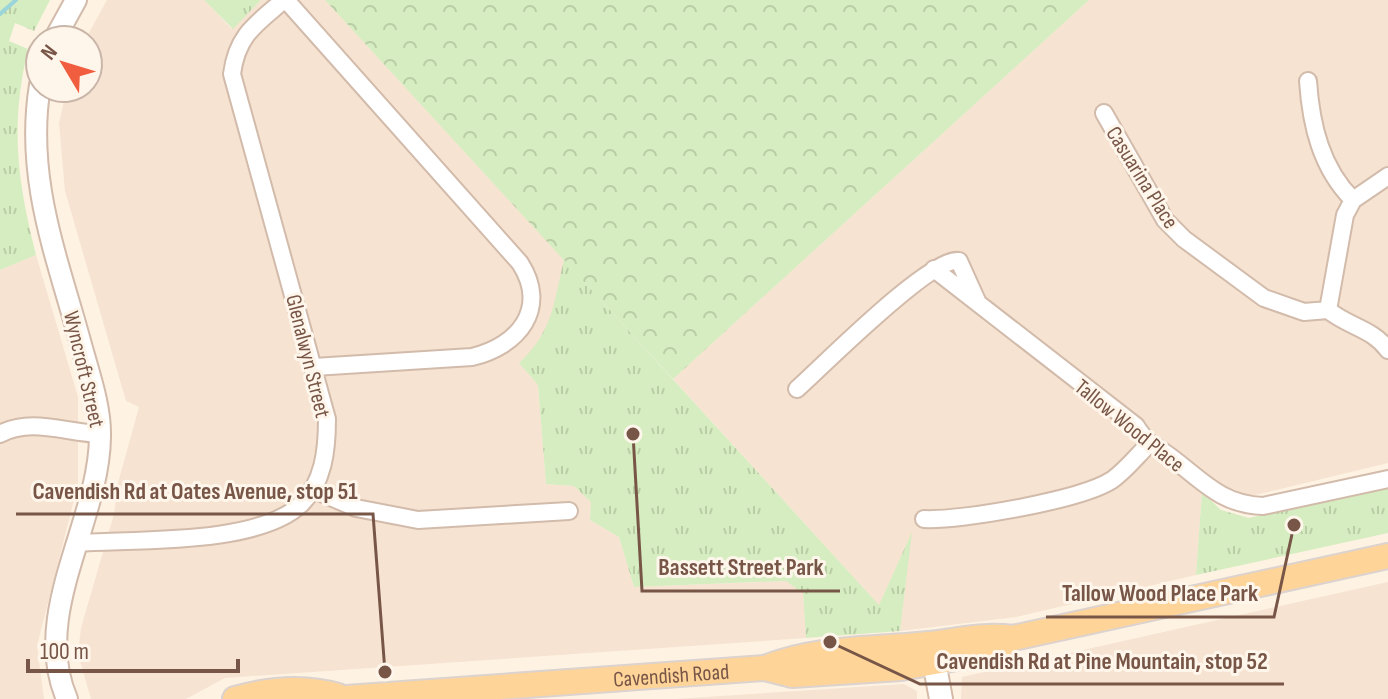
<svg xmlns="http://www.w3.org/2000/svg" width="1388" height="699" font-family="'Sofia Sans Condensed',sans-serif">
  <defs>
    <pattern id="forest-crowns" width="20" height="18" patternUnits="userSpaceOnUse" patternTransform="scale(2)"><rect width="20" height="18" fill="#d5edc0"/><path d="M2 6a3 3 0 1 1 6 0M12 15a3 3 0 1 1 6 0" fill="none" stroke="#bacda6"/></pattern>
    <pattern id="park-tufts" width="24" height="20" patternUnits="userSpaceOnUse" patternTransform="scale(2)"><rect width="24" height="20" fill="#d5edc0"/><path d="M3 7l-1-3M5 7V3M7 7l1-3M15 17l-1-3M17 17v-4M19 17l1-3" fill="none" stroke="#bacda6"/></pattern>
  </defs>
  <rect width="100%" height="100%" fill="#fef2e3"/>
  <path fill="#f6e3d1" d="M107,0H204L232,29L261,0H325L564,260L552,320L539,344L519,363L538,385L546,484L574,486L591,502L590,520L619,537L634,587L787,581L803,593L806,638L225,678L186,699H91L78,654L81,628L114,514L118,483L139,407L126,401L65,191L59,123L67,88H88L85,40Z
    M1089,0H1388V463L1251,496L1203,477L1196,575L1016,617L900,631L911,535L879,605L673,379Z
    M36,255L78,397V484L37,646L44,699H0V270Z
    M1388,582V699H961L962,677Z
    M904,684L917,691V699H675Z"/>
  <path fill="url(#forest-crowns)" d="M325,0H1089L673,379Z"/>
  <path fill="url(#park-tufts)" d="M0,0H50L34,31L15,23L9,41L28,49C10,126 17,179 36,255L0,270Z
    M204,0H261L233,29Z
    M564,260L879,605L912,532L900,631L806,638L803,593L786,581L634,587L619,537L590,520L591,502L574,486L546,484L538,385L519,363C554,330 553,304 564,260Z
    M1388,487V533L1196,575L1202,492L1221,510L1249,518Z"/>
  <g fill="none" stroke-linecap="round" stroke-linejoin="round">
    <path stroke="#9bd5dc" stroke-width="4" d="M0,14L16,0"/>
    <g stroke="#d2bbab" stroke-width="20">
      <path id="minor" d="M286,0L520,263C549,308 519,346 472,357L314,367
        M1308,81C1311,125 1321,168 1353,200
        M1104,113L1165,220L1184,239L1264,298L1304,312L1328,310C1349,327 1372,328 1388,350
        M934,269L1136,426C1148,445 1152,443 1168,455C1200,478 1220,505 1263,506L1388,479
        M1328,310L1345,215L1353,200L1388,176
        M797,389C823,366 931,256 959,261L978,303
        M0,434C31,417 66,433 101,434
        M312,489L356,508L418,520L569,511
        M924,519C961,521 1081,500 1112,480C1125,471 1137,456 1148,445
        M78,543C136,539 257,545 300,505C324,483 327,449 327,419L232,74C237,35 256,24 284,0"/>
    </g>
    <g stroke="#d2bbab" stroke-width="24">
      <path id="tertiary" d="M54,40L76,0
        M40,85C25,177 56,254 80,341C88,371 101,406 100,437C99,523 30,614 67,699"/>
    </g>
    <g stroke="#d6baa8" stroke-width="26">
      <path id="secondary" d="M931,645L941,699"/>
    </g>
    <g stroke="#dcd3cf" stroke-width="28">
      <g id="primary">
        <path d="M765,668C815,647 874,650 928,644C958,641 983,634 1013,638"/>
        <path d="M235,699C270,689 304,686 338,696"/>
        <path id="s1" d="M332,699L765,668L792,675L901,668L990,652L1013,638L1388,556"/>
      </g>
    </g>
    <use href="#minor" stroke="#fff" stroke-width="16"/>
    <use href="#tertiary" stroke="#fff" stroke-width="20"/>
    <use href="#secondary" stroke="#fff" stroke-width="22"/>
    <use href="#primary" stroke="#ffd499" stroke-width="24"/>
  </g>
  <g text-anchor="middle" stroke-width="6" stroke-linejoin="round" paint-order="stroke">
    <g font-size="22" fill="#785647" stroke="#fff6eb">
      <text transform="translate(1143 177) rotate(58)" y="8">Casuarina Place</text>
      <text transform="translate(309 356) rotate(76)" y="8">Glenalwyn Street</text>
      <text transform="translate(85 369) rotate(77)" y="8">Wyncroft Street</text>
      <text transform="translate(1130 425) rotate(39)" y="8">Tallow Wood Place</text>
      <text dy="8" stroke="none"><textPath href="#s1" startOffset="340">Cavendish Road</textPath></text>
    </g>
  </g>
  <path fill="none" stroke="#785647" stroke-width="3" d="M385 672L373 514H16M633 434L642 591H840M1294 525L1274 617H1046M830 642L920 684H1284"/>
  <g fill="#785647" stroke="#fff6eb" stroke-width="3">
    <circle cx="385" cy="672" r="8"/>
    <circle cx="633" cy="434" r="8"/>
    <circle cx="1294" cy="525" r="8"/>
    <circle cx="830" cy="642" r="8"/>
  </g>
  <g font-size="24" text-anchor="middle" font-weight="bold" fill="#785647" stroke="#fff6eb" stroke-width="6" stroke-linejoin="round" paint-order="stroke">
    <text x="195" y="499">Cavendish Rd at Oates Avenue, stop 51</text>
    <text x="741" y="575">Bassett Street Park</text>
    <text x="1160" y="601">Tallow Wood Place Park</text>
    <text x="1102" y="669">Cavendish Rd at Pine Mountain, stop 52</text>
  </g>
  <g transform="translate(64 64) rotate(308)"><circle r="38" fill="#fff6eb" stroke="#c9b6a9" stroke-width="2"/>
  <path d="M0-6L14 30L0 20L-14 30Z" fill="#f15d3f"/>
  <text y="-12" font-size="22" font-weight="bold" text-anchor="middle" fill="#785647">N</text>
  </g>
  <path d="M28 659v12h210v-12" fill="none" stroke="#785647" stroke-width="4"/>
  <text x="40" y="659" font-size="24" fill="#785647" stroke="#fff6eb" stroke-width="6" paint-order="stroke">100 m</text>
</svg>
